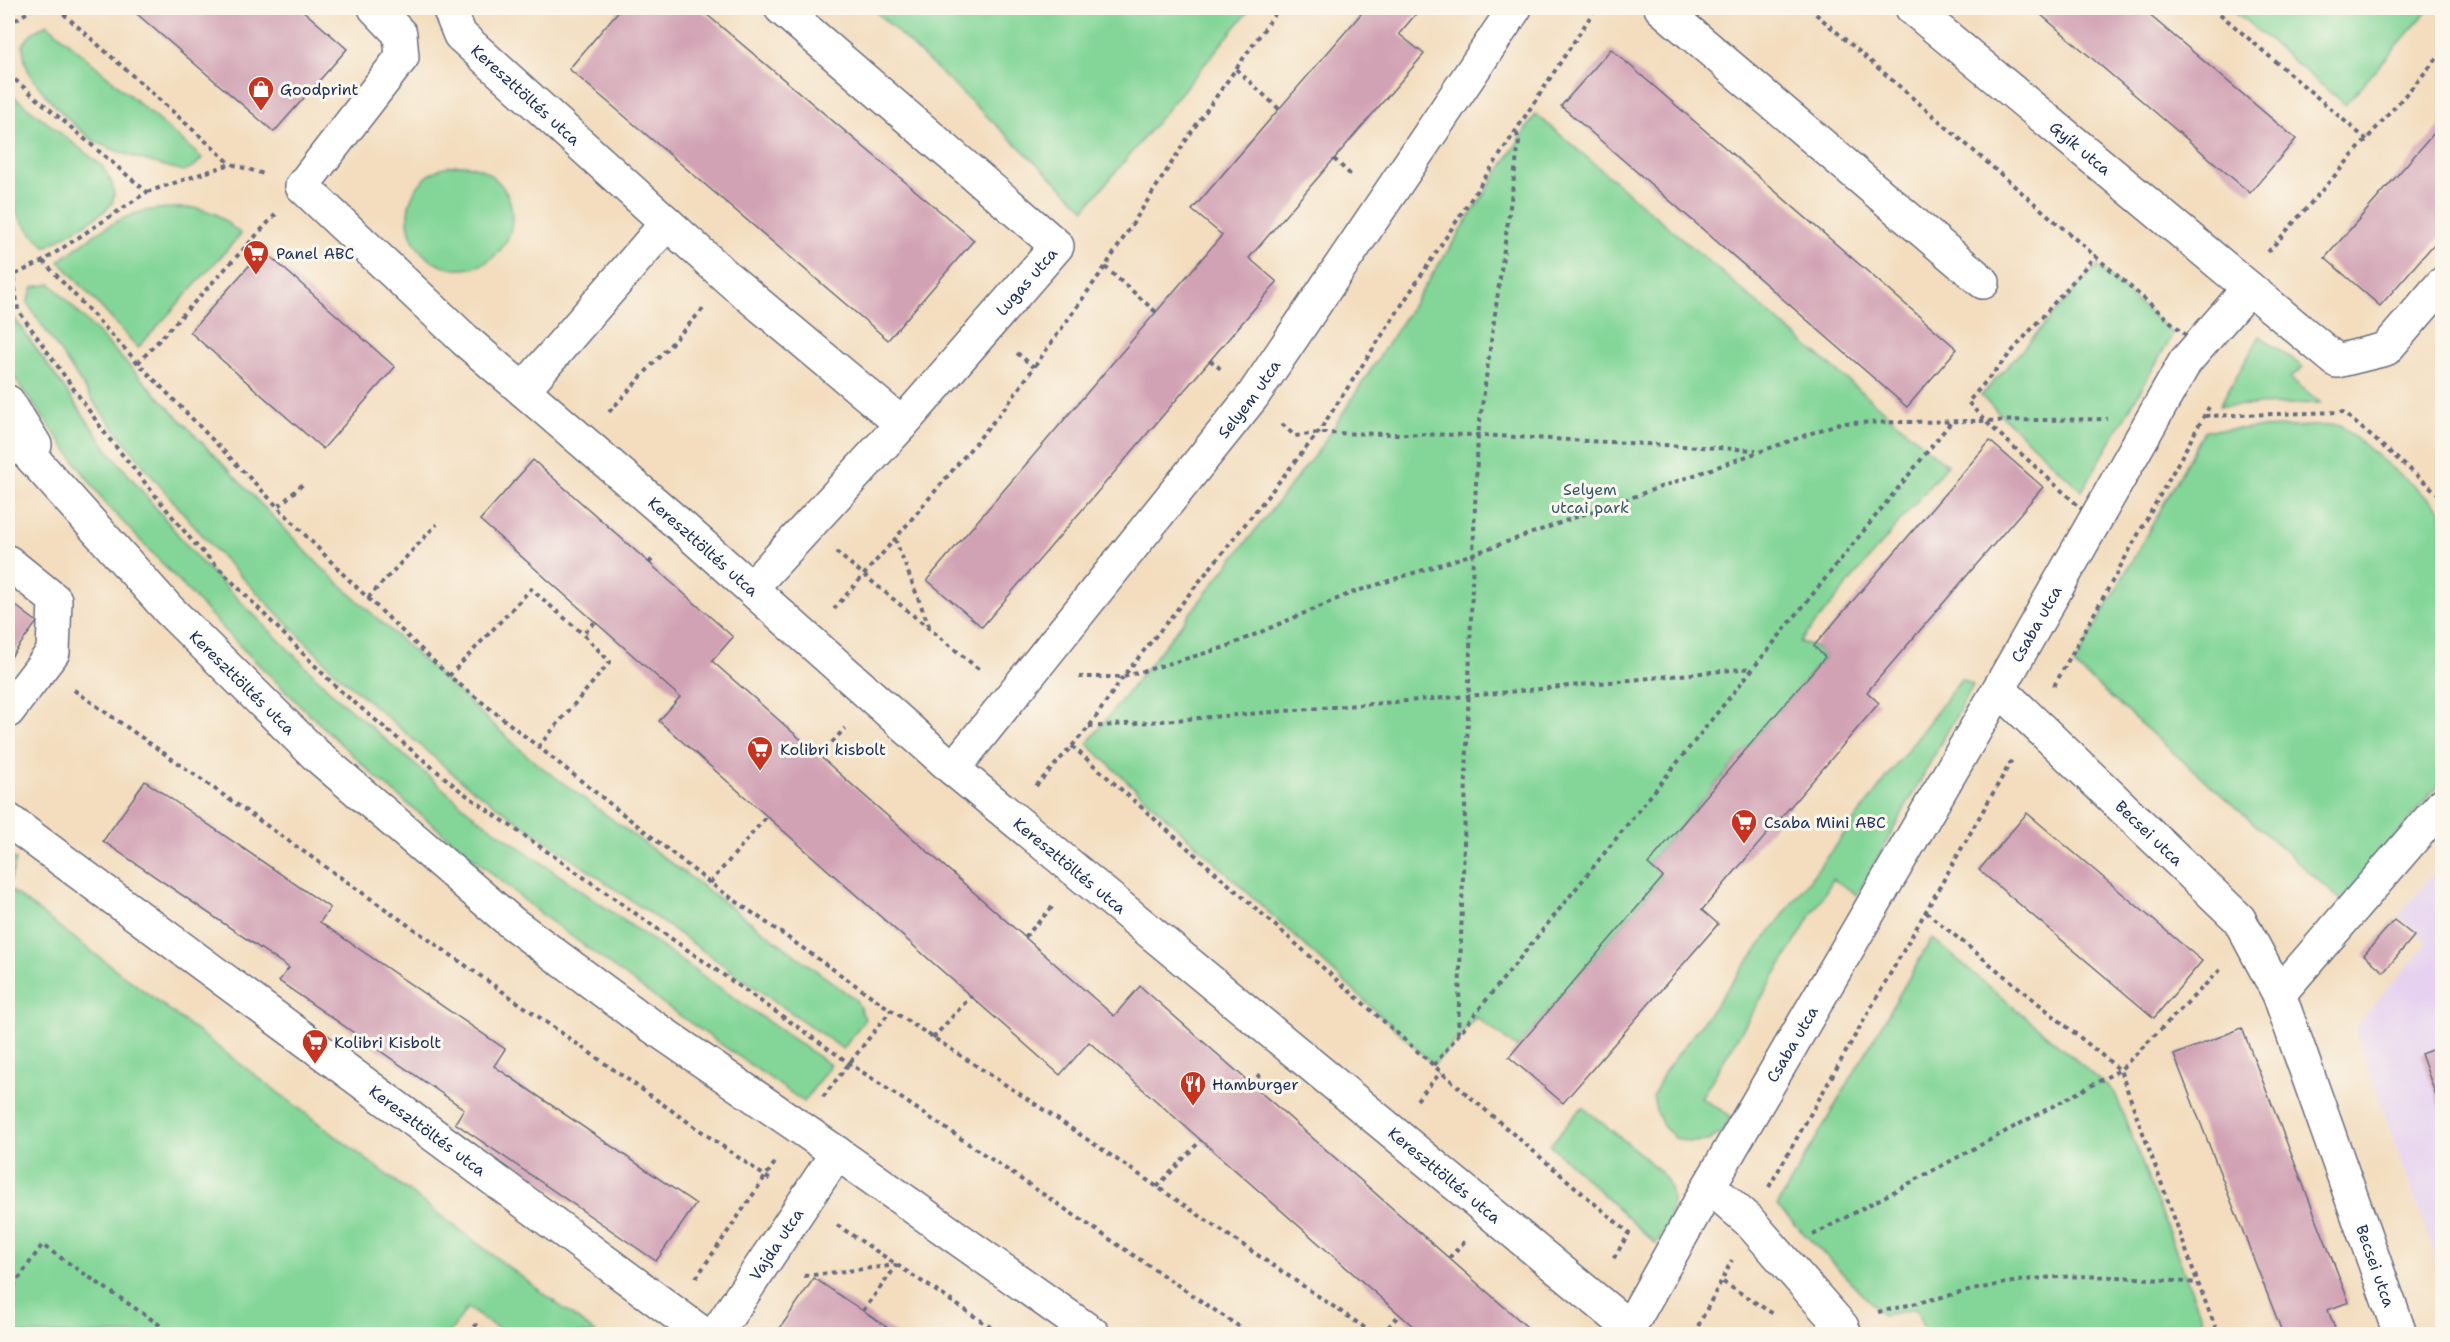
<svg xmlns="http://www.w3.org/2000/svg" width="2450" height="1342" font-family="'Shantell Sans',sans-serif">
  <rect width="100%" height="100%" fill="#fbf7ec"/>
  <filter id="ink" filterUnits="userSpaceOnUse"><feTurbulence type="fractalNoise" baseFrequency=".0167" numOctaves="2"/><feDisplacementMap in="SourceGraphic" scale="12" xChannelSelector="R" yChannelSelector="G"/><feConvolveMatrix kernelMatrix="1 2 1 2 8 2 1 2 1" color-interpolation-filters="sRGB"/></filter>
  <filter id="wash" filterUnits="userSpaceOnUse"><feTurbulence type="fractalNoise" baseFrequency=".008" numOctaves="4" result="noise"/><feDisplacementMap in="SourceGraphic" scale="24" xChannelSelector="R" yChannelSelector="G"/><feGaussianBlur stdDeviation="1.35" result="paint"/><feColorMatrix in="noise" values="0 0 0 0 0 0 0 0 0 0 0 0 0 0 0 0 0 1.4 0 .05"/><feComposite in="paint" operator="in"/></filter>
  <g filter="url(#wash)">
    <rect width="100%" height="100%" fill="#f3ddbe"/>
    <path fill="#e6d2f0" d="M2442,863V1275L2354,1028L2428,942L2398,916Z"/>
    <path fill="#83d698" stroke="#4f827b" stroke-width="1.5" d="M872,8H1251L1085,209Z
      M2231,8H2430L2345,105Z
      M47,24L202,158L195,166L184,171C157,164 126,156 100,144C80,134 35,88 27,67C24,61 24,52 23,44L32,33Z
      M12,95L101,165C108,175 118,190 112,203C105,215 60,238 46,247C34,235 20,223 14,207C2,172 7,131 8,96Z
      M1536,114L1947,465L1800,642L1814,646L1825,657L1648,864L1663,877L1517,1048L1476,1017L1434,1065L1087,744L1321,447Z
      M408 217a52 52 0 1 1 104 0a52 52 0 1 1-104 0Z
      M197,208L216,214L241,234L138,348L59,261C86,241 115,216 150,210C165,207 182,208 197,208Z
      M2097,266L2173,334L2082,491L1981,396Z
      M51,284L320,566L532,760L856,1000L865,1019L843,1049L464,783L338,675L216,551L156,481L96,405L27,303L33,287Z
      M8,315L15,319L108,450L198,559L336,697L476,817L830,1065L804,1102L669,1008L541,914L379,780L304,709L240,646L106,504L8,369Z
      M2260,336L2303,367L2290,378L2321,403L2219,406Z
      M2340,425L2442,510V780L2342,901L2074,665L2205,430Z
      M1961,679L1973,685L1857,895L1833,879L1701,1098L1731,1116L1721,1133L1708,1141L1689,1142L1675,1138L1664,1127L1656,1111L1653,1096L1664,1073Z
      M8,855L16,860L8,888L597,1334H506L467,1308L449,1334H8Z
      M1932,938L2115,1093L2208,1334H1926L1916,1309L1883,1315L1777,1206Z
      M1582,1107C1599,1121 1661,1167 1668,1183C1678,1204 1667,1226 1656,1244L1550,1145Z"/>
    <g id="blocks">
      <path fill="#d1a2b4" d="M143,8H300L347,49L274,132L137,14Z
        M621,8H699L974,240L888,340L569,69Z
        M1366,8H1421L1399,34L1424,54L1249,258L1277,282L982,627L927,580L1222,235L1192,210Z
        M2033,8H2141L2296,139L2250,193Z
        M1611,49L1957,349L1907,407L1561,106Z
        M2442,124V235L2380,306L2325,258Z
        M263,250L395,367L323,449L190,332Z
        M1990,441L2043,487L1867,692L1879,703L1702,910L1718,924L1563,1103L1509,1057L1663,877L1648,864L1825,657L1814,646Z
        M533,460L733,637L712,661L1114,1016L1140,986L1535,1334H1422L1089,1042L1060,1075L659,721L680,697L480,520Z
        M8,600L37,622L8,661Z
        M145,781L330,908L320,922L505,1049L494,1066L696,1204L656,1261L455,1123L464,1109L279,981L289,968L103,841Z
        M2027,813L2202,961L2154,1018L1979,870Z
        M2394,920L2414,936L2384,972L2364,955Z
        M2242,1028L2349,1302L2328,1310L2337,1334H2266L2281,1329L2174,1055Z
        M2442,1046V1112L2421,1054Z
        M814,1278L863,1311L897,1334H776Z"/>
    </g>
  </g>
  <g filter="url(#ink)">
    <use href="#blocks" fill-opacity="0" stroke="#676c80" stroke-width="1.5"/>
    <g fill="none" stroke-linecap="round" stroke-linejoin="round">
      <g stroke="#676c80" stroke-width="36">
        <g id="minor">
          <path id="s1" d="M375,8L400,34L402,57L302,186L465,340L682,527L953,769L1630,1328"/>
          <path id="s2" d="M449,8L460,35L730,280L902,424"/>
          <path d="M1661,8L1983,282"/>
          <path id="s3" d="M1912,8L2249,288"/>
          <path d="M523,390L667,223"/>
          <path d="M8,402L35,445"/>
          <path id="s4" d="M8,431L169,610L315,754L512,923L636,1015L837,1153L1093,1334"/>
          <path d="M8,562L55,600L53,652L8,711"/>
          <path id="s5" d="M751,588L902,424L1057,246L781,8"/>
          <path id="s6" d="M1999,689L2239,919L2279,994L2400,1334"/>
          <path id="s7" d="M953,769L1252,397L1515,8"/>
          <path id="s8" d="M8,820L703,1334"/>
          <path d="M2279,994L2442,805"/>
          <path d="M1709,1186L1749,1221L1842,1327L1845,1334"/>
          <path id="s9" d="M716,1334L837,1153"/>
          <path id="s10" d="M1626,1334L1709,1186L1999,689L2185,362L2249,288L2337,361L2386,349L2442,284"/>
        </g>
      </g>
      <path stroke="#676c80" stroke-width="4" stroke-dasharray="4.5 4.5" stroke-linecap="butt" d="M57,8L230,163
        M1809,8L2095,256
        M2213,8L2367,140
        M8,25L34,8
        M1236,69L1279,109
        M8,74L147,192L43,261L8,278
        M1334,159L1353,177
        M147,192L231,164L264,174
        M8,234L18,310L107,436L194,543L337,688L462,792L849,1063L1250,1334
        M2268,252L2442,53
        M2095,256L2187,336L2083,510L1984,420L1968,402Z
        M43,261L138,363L346,577L449,676L710,883L891,1010L1038,1106L1374,1334
        M1105,267L1156,312
        M1017,353L1034,367
        M1210,360L1223,371
        M138,363L276,214
        M609,412L703,309
        M2205,416L2343,412L2442,497
        M1282,424L1295,436L1318,433L1478,435L1756,450
        M279,506L304,483
        M895,539L931,631
        M836,552L981,671
        M649,563L655,556
        M368,598L437,524
        M834,609L895,539L1008,404L1105,267L1194,128L1279,8
        M449,676L531,589L583,634
        M1079,677H1123L1226,647L1351,593L1473,554L1840,423L2107,419
        M2054,686L2209,407
        M74,690L772,1181
        M1089,727L1468,696L1752,668
        M1072,746L1441,1072L1629,1233L1612,1261
        M538,747L610,662L583,634L595,622
        M820,756L845,728
        M1036,786L1089,727L1123,677L1318,433L1596,8
        M710,883L767,816
        M1926,912L2120,1070L2198,1283
        M1025,937L1054,905
        M1458,1034L1473,554L1478,435L1519,142L1516,130
        M933,1038L971,996
        M1434,1065L1952,421
        M1251,1084L1261,1073
        M823,1097L891,1010
        M1417,1100L1441,1072
        M1157,1187L1201,1140
        M1769,1187L2013,758
        M837,1225L1001,1334
        M1813,1235L2120,1070L2221,969
        M1449,1258L1465,1241
        M804,1276L897,1265
        M696,1278L776,1161
        M1723,1282L1775,1315
        M8,1294L42,1245L173,1334
        M863,1311L897,1265
        M1878,1312C1924,1302 1971,1289 2018,1281C2077,1272 2139,1278 2198,1283L2218,1334
        M469,1334L476,1325L489,1334
        M988,1334L993,1329
        M1382,1334L1399,1315
        M1694,1334L1732,1260"/>
      <use href="#minor" stroke="#fff" stroke-width="33"/>
    </g>
  </g>
  <defs>
    <g id="shop-pin" transform="scale(1.35)"><path d="M0 17L-7.5 6A9.5 9.5 0 1 1 7.5 6Z" fill="#c8321e" stroke="#fbf7ec"/><path d="M-5-2.5h2.3a2.7 3.5 0 0 1 5.4 0H5L5.5 6h-11ZM-1.5-2.5h3a1.5 2.3 0 0 0-3 0Z" fill="#fff"/></g>
    <g id="supermarket-pin" transform="scale(1.35)"><path d="M0 17L-7.5 6A9.5 9.5 0 1 1 7.5 6Z" fill="#c8321e" stroke="#fbf7ec"/><path d="M-6-5.5h2.5l.6 2H6L4.5 2H-2.5L-4.4-4H-6ZM-1.5 3.2a1.3 1.3 0 1 0 .1 0ZM3 3.2a1.3 1.3 0 1 0 .1 0Z" fill="#fff"/></g>
    <g id="restaurant-pin" transform="scale(1.35)"><path d="M0 17L-7.5 6A9.5 9.5 0 1 1 7.5 6Z" fill="#c8321e" stroke="#fbf7ec"/><path d="M-5-6h1v4h1v-4h1v4h1v-4h1v5L-1.5 .5V6h-2V.5L-5-1ZM5-6V6H3V1.5H1.5Q1.5-4 5-6Z" fill="#fff"/></g>
  </defs>
  <g fill-rule="evenodd">
    <use href="#shop-pin" x="261" y="89"/>
    <use href="#supermarket-pin" x="256" y="253"/>
    <use href="#supermarket-pin" x="760" y="749"/>
    <use href="#supermarket-pin" x="1744" y="822"/>
    <use href="#supermarket-pin" x="315" y="1042"/>
    <use href="#restaurant-pin" x="1193" y="1084"/>
  </g>
  <g text-anchor="middle" stroke-width="6" stroke-linejoin="round" paint-order="stroke">
    <g font-size="16" fill="#1b2f5e" stroke="#fbf7ec" text-anchor="start">
      <text x="280" y="95">Goodprint</text>
      <text x="276" y="259">Panel ABC</text>
      <text x="780" y="755">Kolibri kisbolt</text>
      <text x="1764" y="828">Csaba Mini ABC</text>
      <text x="334" y="1048">Kolibri Kisbolt</text>
      <text x="1212" y="1090">Hamburger</text>
    </g>
    <g font-size="16" fill="#1b2f5e" stroke="#fbf7ec">
      <text dy="6" stroke="none"><textPath href="#s2" startOffset="118">Kereszttöltés utca</textPath></text>
      <text dy="6" stroke="none"><textPath href="#s3" startOffset="219">Gyík utca</textPath></text>
      <text dy="6" stroke="none"><textPath href="#s5" startOffset="412">Lugas utca</textPath></text>
      <text dy="6" stroke="none"><textPath href="#s7" startOffset="474">Selyem utca</textPath></text>
      <text dy="6" stroke="none"><textPath href="#s1" startOffset="762">Kereszttöltés utca</textPath></text>
      <text dy="6" stroke="none"><textPath href="#s10" startOffset="820">Csaba utca</textPath></text>
      <text dy="6" stroke="none"><textPath href="#s4" startOffset="344">Kereszttöltés utca</textPath></text>
      <text dy="6" stroke="none"><textPath href="#s6" startOffset="208">Becsei utca</textPath></text>
      <text dy="6" stroke="none"><textPath href="#s1" startOffset="1248">Kereszttöltés utca</textPath></text>
      <text dy="6" stroke="none"><textPath href="#s10" startOffset="334">Csaba utca</textPath></text>
      <text dy="6" stroke="none"><textPath href="#s8" startOffset="522">Kereszttöltés utca</textPath></text>
      <text dy="6" stroke="none"><textPath href="#s1" startOffset="1734">Kereszttöltés utca</textPath></text>
      <text dy="6" stroke="none"><textPath href="#s9" startOffset="108">Vajda utca</textPath></text>
      <text dy="6" stroke="none"><textPath href="#s6" startOffset="706">Becsei utca</textPath></text>
    </g>
    <g font-size="16" fill="#35596c" stroke="#fbf7ec">
      <text x="1590" y="495">Selyem<tspan x="1590" dy="18">utcai park</tspan></text>
    </g>
  </g>
  <rect width="2450" height="1342" fill="none" stroke="#fbf7ec" stroke-width="30"/>
</svg>
